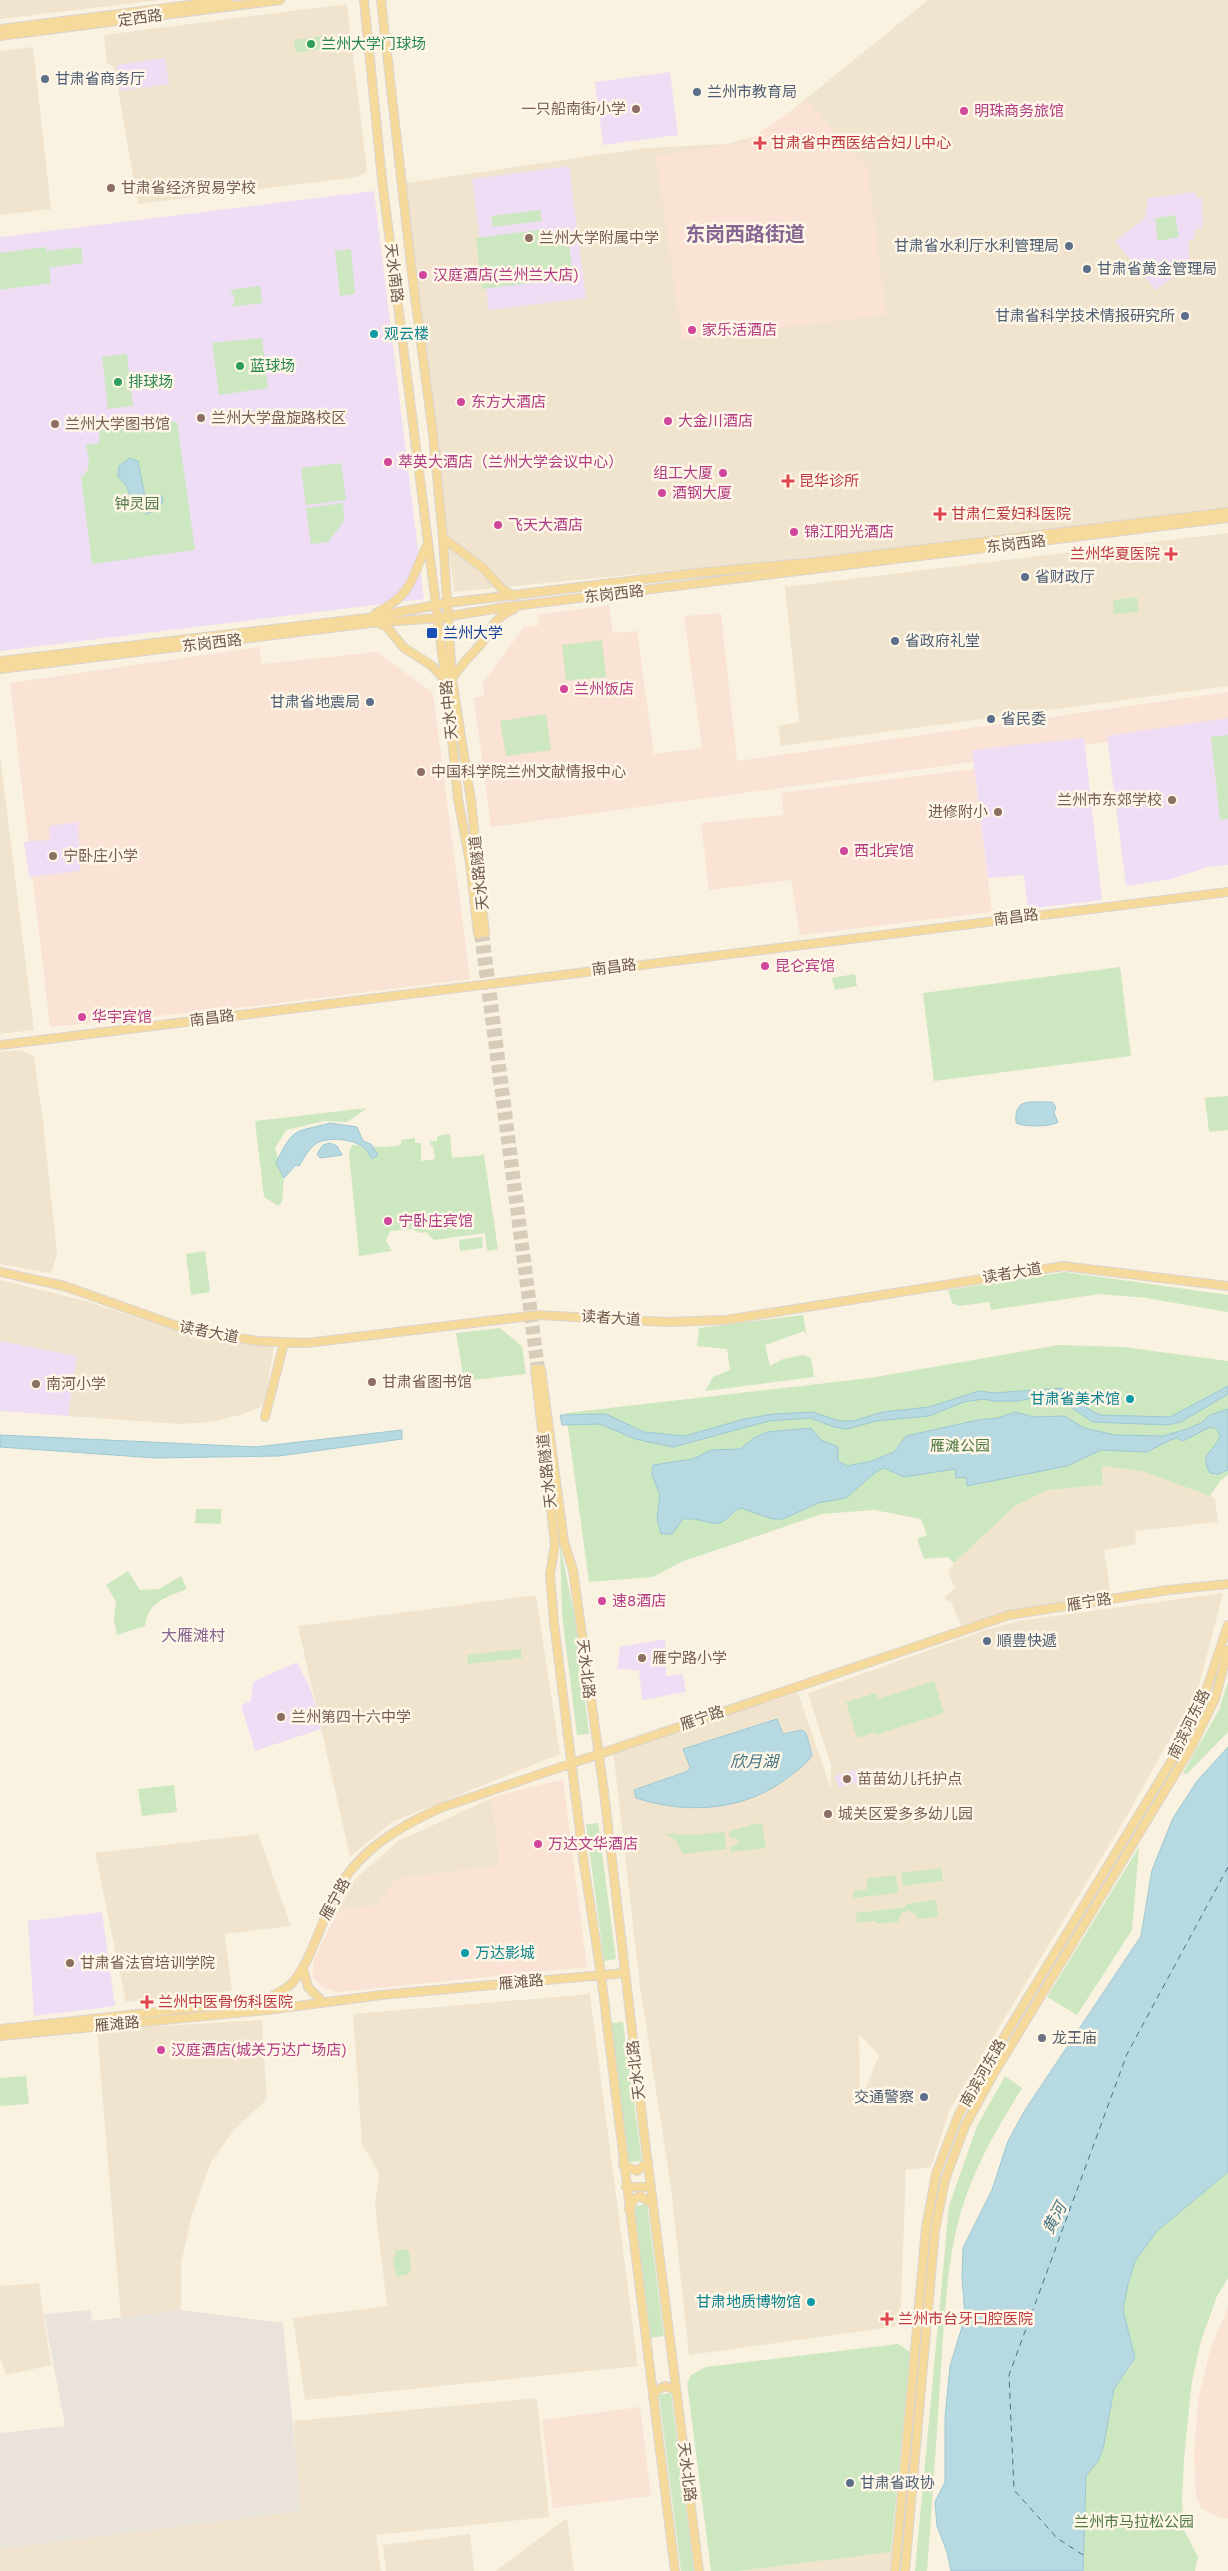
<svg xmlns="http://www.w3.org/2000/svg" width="1228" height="2571" font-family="'Work Sans','Noto Sans SC',sans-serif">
  <rect width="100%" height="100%" fill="#faf2e0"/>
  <path fill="#f1e4cf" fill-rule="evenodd" d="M0,0H160L0,19Z
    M928,0H1228V516L454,592L405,183L645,148L726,144L761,135Z
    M347,4L367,171L358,177L138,204L114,67L107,63L104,35Z
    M33,47L51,209L0,215V51Z
    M1228,533V686L781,746L778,726L799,722L785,587Z
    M0,755L34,1030L0,1034Z
    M22,1050L34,1057L43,1121L57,1254L51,1273L0,1264V1052Z
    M0,1280L86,1301L172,1329L275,1342L265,1400L260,1407L241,1415L210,1422L180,1424L68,1416L77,1356L0,1341Z
    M1102,1466L1142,1471L1210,1496L1215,1499L1218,1522L1135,1531L1136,1544L1104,1550L1111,1596L962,1628L952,1604L944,1598L955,1588L948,1571L954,1563L1015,1506L1048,1490L1103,1485Z
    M1223,1593L1198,1689L1129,1812L950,2109L931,2167L906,2170L900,2326L689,2355L671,2188L640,1987L613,1750L798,1693L831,1789V1766L808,1693L983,1631L1018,1621ZM860,2035L879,2055L860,2103L859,2036Z
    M536,1595L560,1754L392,1822L350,1857L298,1626Z
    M492,1798L500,1866L402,1878L395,1882L376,1905L338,1911L353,1881L398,1841Z
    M258,1834L291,1926L225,1934L232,1991L126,2002L95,1853Z
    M590,1994L638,2366L305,2400L293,2318L387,2306L375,2206L379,2173L362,2144L353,2014Z
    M262,2020L267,2099L234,2130L211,2162L192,2215L181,2263V2310L121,2319L97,2030Z
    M39,2283L51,2365L6,2375L0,2358V2286Z
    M537,2398L549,2517L376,2535L381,2571H0V2549L300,2511L293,2421Z
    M567,2518L574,2571H495Z
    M470,2534L474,2571H386L383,2545Z
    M897,2551L895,2571H738L891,2552Z"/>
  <path fill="#fae2d4" d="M807,100L868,169L886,315L682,339L656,156L746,142Z
    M609,605L613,633L637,631L654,754L702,748L684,616L721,613L737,761L1228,692V724L973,762L491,827L474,698L484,696L483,683L523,628L539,625L538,615Z
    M259,647L262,664L377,652L433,693L470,979L255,1006L50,1027L10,683Z
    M974,769L992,912L800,935L791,880L709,890L701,823L784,815L781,793Z
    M563,1779L587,1967L338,1992L322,1987L312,1976L314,1959L338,1911L376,1905L395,1882L402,1878L500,1866L492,1798L503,1794Z
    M1228,2307V2518H1220L1201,2508L1196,2497L1194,2457L1198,2400L1211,2347Z
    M640,2407L651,2496L553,2508L542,2420Z"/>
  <path fill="#e9e3dc" d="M90,2310L92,2321L181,2310L283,2323L301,2511L0,2549V2433L65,2426L44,2314Z"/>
  <path fill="#efddf6" d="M165,58L169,84L121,91L117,65Z
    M670,72L678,135L603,145L595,82Z
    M569,166L586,298L489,310L472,179Z
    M374,191L424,599L0,651V237Z
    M1195,192L1196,197L1202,198L1203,228L1195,229L1194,239L1189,240V261L1193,262L1156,290L1115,241L1145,218L1148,198Z
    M1228,718V865L1208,867L1172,879L1126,886L1107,736Z
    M1084,738L1102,900L1028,909L1024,875L988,878L972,750Z
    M78,822L80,871L29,877L24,842L50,840L49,826Z
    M0,1341L77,1356L68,1416L0,1411Z
    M665,1639L666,1676L683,1674L686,1692L642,1700L639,1670L617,1669L620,1647Z
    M297,1662L311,1690L321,1729L255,1751L241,1705L251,1701L253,1682Z
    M855,1770L859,1781L839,1788L835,1776Z
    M102,1912L115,2006L34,2016L28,1921Z"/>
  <path fill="#cde7c0" d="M327,35L329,48L296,53L294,40Z
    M540,210L542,221L493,227L491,216Z
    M1175,215L1179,237L1158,241L1155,218Z
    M545,229L554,232L569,245L573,278L482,289L476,238Z
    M46,247L49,266L47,251L81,247L83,263L49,268L51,283L0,290V253Z
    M351,249L355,294L340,296L335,251Z
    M260,286L262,303L232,307C235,300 236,295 229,290Z
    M262,338L268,388L219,395L212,343Z
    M127,354L133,406L108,409L102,357Z
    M163,415L169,421L177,422L195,550L92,564L81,477C93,470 88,456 86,445L99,443L100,424Z
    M341,463L346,500L306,505L301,468Z
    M343,503L344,521L328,542L311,544L306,508Z
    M1137,597L1139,612L1114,614L1113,600Z
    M602,640L606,677L566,681L562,645Z
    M546,714L551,750L506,756L500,721Z
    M1228,735V819L1220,820L1211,737Z
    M1120,967L1131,1056L934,1081L923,993Z
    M855,974L857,986L835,990L832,978Z
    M1228,1096V1130L1209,1132L1205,1098Z
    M367,1108L347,1122L324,1121L286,1130L275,1148L278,1158L276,1163L284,1178L282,1202L278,1206L264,1197L255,1121Z
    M450,1134L452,1158L484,1155L498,1249L487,1251L485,1233L434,1240L426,1232L420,1233L412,1229L390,1231L386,1241L392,1251L359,1256L349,1152L352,1145L384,1147L401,1145V1140L415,1138V1143H421V1161L435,1159L433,1146H431L430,1141H437V1136Z
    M482,1237L483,1248L460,1251L459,1240Z
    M205,1251L210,1292L191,1295L186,1254Z
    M1065,1272L1228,1295V1312L1146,1298L1100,1294L991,1310L989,1302L959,1306L952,1303L948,1290Z
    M803,1315L807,1337L804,1331L765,1345L770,1366L783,1359L803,1355L811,1358L814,1377L705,1391L713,1377L730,1370L727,1349L697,1346L699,1328Z
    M500,1328L522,1346L526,1374L464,1381L456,1333Z
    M1059,1345L1123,1347L1228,1361V1475L1220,1481L1210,1496L1142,1471L1102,1466L1103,1485L1048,1490L1015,1506L954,1563L948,1557L924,1559L917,1539L927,1535L921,1519L874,1510L822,1514L681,1562L653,1577L589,1582L566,1413L870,1378Z
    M196,1509H221V1524L195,1523Z
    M560,1546L575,1617L589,1734L577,1735L562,1615Z
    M128,1571L140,1590L159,1589L181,1576L187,1589C167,1597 148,1601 145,1626L117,1635L114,1621L116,1602L106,1585Z
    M521,1649L522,1658L468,1664L467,1655Z
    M934,1681L944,1713L876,1735L875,1732L857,1738L846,1702L876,1693L878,1699Z
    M1228,1681V1732L1187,1774L1183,1773L1219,1710Z
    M174,1785L177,1812L142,1816L138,1789Z
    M598,1823L616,1959L604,1961L586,1824Z
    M758,1823L762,1824L766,1848L731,1852L730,1848L739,1842L737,1839L729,1837L730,1831Z
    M722,1832L725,1834L726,1849L683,1854L675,1840L665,1833L693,1835Z
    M1139,1847L1132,1930L1077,2015L1047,1997Z
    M941,1868L943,1881L903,1886L901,1873Z
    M896,1875L898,1893L854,1898L853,1891L868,1889L866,1879Z
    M936,1900L938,1917L918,1919L915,1913L908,1911L902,1913L898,1922L876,1924V1921L857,1923L856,1913L906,1907V1904Z
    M623,2022L642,2161L629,2162L611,2023Z
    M26,2076L29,2104L0,2106V2078Z
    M1005,2076L1022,2088C1000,2123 979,2159 965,2199C947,2252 945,2311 941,2367C937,2435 932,2503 927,2571H915L949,2206L977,2126Z
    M1228,2172V2278L1217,2296L1201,2341L1192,2381L1184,2458L1182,2501L1184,2530L1198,2557L1195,2571H1083L1086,2476L1098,2461L1103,2449L1114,2389L1133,2363L1123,2310L1128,2284L1135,2261L1157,2231Z
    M647,2204L664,2336L651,2338L634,2206Z
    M403,2249L409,2251L411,2269L409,2274L397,2277L393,2263L396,2250Z
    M898,2344L910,2352L891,2552L738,2571H711L687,2383L691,2375L706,2367Z
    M671,2393L694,2571H681L659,2395Z"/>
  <path fill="#b7d9e2" stroke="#9dc8d3" d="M130,458L138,461L145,497L162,496L163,502L156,509V504L152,503L150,508L155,510L147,514L140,509L143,504L132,500L126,485L118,477L119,466Z
    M1052,1102L1056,1107L1054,1113L1058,1122C1052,1127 1023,1127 1016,1123C1014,1096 1031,1103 1052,1102Z
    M330,1123L357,1127L363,1141L371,1144L378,1155L372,1159L370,1157C367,1140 333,1136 319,1142C310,1146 304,1158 299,1166L296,1165L284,1178L276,1163C294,1126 294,1133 330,1123Z
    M330,1143L337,1146L342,1155L320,1158L317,1154L323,1145Z
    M1228,1386V1394L1181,1422L1167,1425L1093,1422L1057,1398L1041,1396L1018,1401H993L984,1399L964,1402L929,1416L876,1421L847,1429L834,1427L810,1418L769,1421L673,1447L635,1439L600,1424L562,1425L560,1415L606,1414L644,1432L685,1436L744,1419L774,1414L812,1412L840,1421H853L883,1412L929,1407L979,1391L994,1393L1062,1388C1077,1396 1084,1410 1101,1415L1170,1417Z
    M1228,1409V1470L1219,1474L1210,1473C1198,1453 1215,1452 1220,1436L1217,1429L1210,1427L1183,1441L1177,1438L1170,1440L1147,1452L1101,1450L1067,1466L967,1486L966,1477L956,1478L955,1469L904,1477L884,1468L877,1471L846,1498L818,1503L783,1519H772L741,1508C731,1511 729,1521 718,1523C709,1525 699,1517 683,1519L672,1534H661L657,1519L660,1495L652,1475L653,1465L693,1459L711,1450L740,1449L754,1438L767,1432L811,1428L821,1440L838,1447V1461L847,1466L872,1461L894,1452L906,1436L978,1420L998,1418L1015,1412L1034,1417L1065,1416L1084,1428L1115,1435L1163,1436L1184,1430L1201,1423L1210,1415Z
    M402,1430V1439L279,1456L156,1458L0,1447V1435L256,1447Z
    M777,1719L783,1734L802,1730L806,1733L812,1755C807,1764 798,1770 790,1776C746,1811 688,1815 636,1798L634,1790L688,1771L690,1767L683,1749Z
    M1228,1747V2172L1157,2231L1135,2261L1128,2284L1123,2310L1135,2358L1114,2389L1103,2449L1098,2461L1086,2476L1083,2571H951L947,2552L937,2526L935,2502L945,2482V2418L950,2366L965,2317L962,2277L963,2248L992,2190L1008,2141L1025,2110L1141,1936L1152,1870L1173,1818L1197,1781Z"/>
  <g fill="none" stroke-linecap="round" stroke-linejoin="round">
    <path stroke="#457482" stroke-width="1" stroke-dasharray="6 5" stroke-linecap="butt" d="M1083,2555L1057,2538L1014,2490L1009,2375L1127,2054L1228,1867"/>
    <path stroke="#d7ccba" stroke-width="8" stroke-dasharray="8 4" stroke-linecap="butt" d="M485,933L541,1369
      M478,934L535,1369"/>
    <g stroke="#dad4d0" stroke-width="10">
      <path id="major" d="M364,0L382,179L448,700L458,799L470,863L478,934
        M381,0L412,274L433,434L443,538L452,679L471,800L485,933
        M0,29L229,0
        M0,36L280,0
        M443,538L483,568L502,589L514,596
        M376,613C415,593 411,577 428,543
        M378,623L387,627L404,648L431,665L446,681
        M0,661L367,618L447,603L696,573L824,561L1228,512
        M0,669L371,623L438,618L506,607L1228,518
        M452,679C460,665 470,657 480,645C493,630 492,618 514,609
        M0,1045L1228,892
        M0,1272L64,1286L183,1328L257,1341L307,1343L538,1315L667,1322L726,1320L1063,1266L1228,1286
        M535,1369L555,1544L550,1574L554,1623L584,1864L601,1975L675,2571
        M541,1369L564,1542L573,1570L604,1792L644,2133L699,2571
        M265,1417L284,1343
        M303,1968L308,1987L322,2001
        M0,2029L266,2000C273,1995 282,1991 289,1986C309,1970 324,1912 339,1887C362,1848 401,1826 440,1808L1009,1615L1168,1590L1228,1584
        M0,2036L267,2010L381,1995L625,1973
        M623,2165L637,2171L648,2162
        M626,2187H651
        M629,2209L634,2199L640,2196L653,2204
        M653,2397L657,2390L665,2386L674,2389L677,2394
        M895,2571L926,2228L936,2174L958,2116L984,2070L1183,1742L1204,1697L1228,1625
        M905,2571L935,2230L945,2180L965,2126L993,2075L1192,1746L1215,1699L1228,1650"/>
    </g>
    <use href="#major" stroke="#f6da9c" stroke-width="8"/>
  </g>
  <g fill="#2e9e5b" stroke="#fef6e6" stroke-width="2">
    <circle cx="311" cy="44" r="5"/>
    <circle cx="240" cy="366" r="5"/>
    <circle cx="118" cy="382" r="5"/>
  </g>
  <g fill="#5c6f8a" stroke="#fef6e6" stroke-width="2">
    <circle cx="45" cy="79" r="5"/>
    <circle cx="697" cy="92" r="5"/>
    <circle cx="1069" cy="246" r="5"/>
    <circle cx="1087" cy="269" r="5"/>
    <circle cx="1185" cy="316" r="5"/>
    <circle cx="1025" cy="577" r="5"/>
    <circle cx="895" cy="641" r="5"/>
    <circle cx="370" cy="702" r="5"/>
    <circle cx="991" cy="719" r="5"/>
    <circle cx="987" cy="1641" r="5"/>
    <circle cx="924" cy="2097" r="5"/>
    <circle cx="850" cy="2483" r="5"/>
  </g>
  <g fill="#8d6e63" stroke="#fef6e6" stroke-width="2">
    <circle cx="636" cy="109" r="5"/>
    <circle cx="111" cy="188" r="5"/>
    <circle cx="529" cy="238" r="5"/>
    <circle cx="201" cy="418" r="5"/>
    <circle cx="55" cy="424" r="5"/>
    <circle cx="421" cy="772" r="5"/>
    <circle cx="1172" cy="800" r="5"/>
    <circle cx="998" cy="812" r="5"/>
    <circle cx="53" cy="856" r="5"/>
    <circle cx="372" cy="1382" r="5"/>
    <circle cx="36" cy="1384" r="5"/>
    <circle cx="642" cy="1658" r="5"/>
    <circle cx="281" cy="1717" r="5"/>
    <circle cx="847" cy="1779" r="5"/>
    <circle cx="828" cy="1814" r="5"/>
    <circle cx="70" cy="1963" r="5"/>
  </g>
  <g fill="#d1479c" stroke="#fef6e6" stroke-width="2">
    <circle cx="964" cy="111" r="5"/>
    <circle cx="423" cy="275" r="5"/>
    <circle cx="692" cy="330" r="5"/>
    <circle cx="461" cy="402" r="5"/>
    <circle cx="668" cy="421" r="5"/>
    <circle cx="388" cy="462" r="5"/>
    <circle cx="723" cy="473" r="5"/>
    <circle cx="662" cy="493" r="5"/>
    <circle cx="498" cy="525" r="5"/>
    <circle cx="794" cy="532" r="5"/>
    <circle cx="564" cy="689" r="5"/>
    <circle cx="844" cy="851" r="5"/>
    <circle cx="765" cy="966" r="5"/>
    <circle cx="82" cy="1017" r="5"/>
    <circle cx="388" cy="1221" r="5"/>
    <circle cx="602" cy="1601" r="5"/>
    <circle cx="538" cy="1844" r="5"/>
    <circle cx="161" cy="2050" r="5"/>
  </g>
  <g fill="#e0444e" stroke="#fef6e6" stroke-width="2">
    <path d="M757.5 135.5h5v5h5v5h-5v5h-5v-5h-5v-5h5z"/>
    <path d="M785.5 473.5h5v5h5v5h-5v5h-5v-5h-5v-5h5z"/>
    <path d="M937.5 506.5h5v5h5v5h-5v5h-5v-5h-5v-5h5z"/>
    <path d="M1168.5 546.5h5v5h5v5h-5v5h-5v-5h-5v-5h5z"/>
    <path d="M144.5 1994.5h5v5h5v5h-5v5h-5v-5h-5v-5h5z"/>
    <path d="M884.5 2311.5h5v5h5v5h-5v5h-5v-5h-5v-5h5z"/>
  </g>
  <g fill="#0f9aa8" stroke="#fef6e6" stroke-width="2">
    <circle cx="374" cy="334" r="5"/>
    <circle cx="1130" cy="1399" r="5"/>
    <circle cx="465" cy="1953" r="5"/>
    <circle cx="811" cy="2302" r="5"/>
  </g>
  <rect fill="#1a4fb4" stroke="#fef6e6" stroke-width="2" x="426" y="627" width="12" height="12" rx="2.5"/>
  <circle fill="#6b7280" stroke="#fef6e6" stroke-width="2" cx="1042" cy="2038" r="5"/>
  <g text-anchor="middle" stroke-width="5" stroke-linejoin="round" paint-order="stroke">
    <g font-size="15" fill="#6f5949" stroke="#fef6e6">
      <text transform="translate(140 18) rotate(-8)" y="5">定西路</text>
      <text transform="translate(394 273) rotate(83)" y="5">天水南路</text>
      <text transform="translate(1016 544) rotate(-7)" y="5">东岗西路</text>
      <text transform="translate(614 594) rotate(-7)" y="5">东岗西路</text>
      <text transform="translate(212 643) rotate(-7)" y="5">东岗西路</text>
      <text transform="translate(449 710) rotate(-96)" y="5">天水中路</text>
      <text transform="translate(479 873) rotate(-96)" y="5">天水路隧道</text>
      <text transform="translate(1016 917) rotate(-7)" y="5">南昌路</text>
      <text transform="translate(614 967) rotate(-7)" y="5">南昌路</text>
      <text transform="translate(212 1018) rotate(-7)" y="5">南昌路</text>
      <text transform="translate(1012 1273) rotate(-9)" y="5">读者大道</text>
      <text transform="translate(611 1318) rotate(4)" y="5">读者大道</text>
      <text transform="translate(209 1332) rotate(11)" y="5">读者大道</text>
      <text transform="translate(547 1471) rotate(-96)" y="5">天水路隧道</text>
      <text transform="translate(1089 1602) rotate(-9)" y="5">雁宁路</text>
      <text transform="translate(586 1669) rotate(83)" y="5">天水北路</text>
      <text transform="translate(702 1718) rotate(-19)" y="5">雁宁路</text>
      <text transform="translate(1189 1724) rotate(-64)" y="5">南滨河东路</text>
      <text transform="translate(335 1899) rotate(-61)" y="5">雁宁路</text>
      <text transform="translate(521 1982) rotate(-5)" y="5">雁滩路</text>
      <text transform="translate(117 2024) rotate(-5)" y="5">雁滩路</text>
      <text transform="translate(636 2070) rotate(-97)" y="5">天水北路</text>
      <text transform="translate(983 2073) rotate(-60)" y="5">南滨河东路</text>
      <text transform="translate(687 2472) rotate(83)" y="5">天水北路</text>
    </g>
    <g font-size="15" fill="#27864d" stroke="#fef6e6" text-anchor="start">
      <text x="321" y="49">兰州大学门球场</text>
      <text x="250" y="371">蓝球场</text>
      <text x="128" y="387">排球场</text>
    </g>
    <g font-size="15" fill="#4e5e75" stroke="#fef6e6" text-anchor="start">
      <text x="55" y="84">甘肃省商务厅</text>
      <text x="707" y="97">兰州市教育局</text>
      <text x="1059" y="251" text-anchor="end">甘肃省水利厅水利管理局</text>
      <text x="1097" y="274">甘肃省黄金管理局</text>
      <text x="1175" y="321" text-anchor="end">甘肃省科学技术情报研究所</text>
      <text x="1035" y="582">省财政厅</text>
      <text x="905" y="646">省政府礼堂</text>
      <text x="360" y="707" text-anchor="end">甘肃省地震局</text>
      <text x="1001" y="724">省民委</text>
      <text x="997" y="1646">順豊快遞</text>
      <text x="914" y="2102" text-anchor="end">交通警察</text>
      <text x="860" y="2488">甘肃省政协</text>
    </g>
    <g font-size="15" fill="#785e54" stroke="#fef6e6" text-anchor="start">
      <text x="626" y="114" text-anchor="end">一只船南街小学</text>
      <text x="121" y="193">甘肃省经济贸易学校</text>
      <text x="539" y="243">兰州大学附属中学</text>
      <text x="211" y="423">兰州大学盘旋路校区</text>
      <text x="65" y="429">兰州大学图书馆</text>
      <text x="431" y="777">中国科学院兰州文献情报中心</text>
      <text x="1162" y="805" text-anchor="end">兰州市东郊学校</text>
      <text x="988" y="817" text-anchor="end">进修附小</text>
      <text x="63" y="861">宁卧庄小学</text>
      <text x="382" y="1387">甘肃省图书馆</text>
      <text x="46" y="1389">南河小学</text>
      <text x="652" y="1663">雁宁路小学</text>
      <text x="291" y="1722">兰州第四十六中学</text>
      <text x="857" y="1784">苗苗幼儿托护点</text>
      <text x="838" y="1819">城关区爱多多幼儿园</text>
      <text x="80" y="1968">甘肃省法官培训学院</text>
    </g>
    <g font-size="15" fill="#b23c85" stroke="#fef6e6" text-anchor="start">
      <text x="974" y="116">明珠商务旅馆</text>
      <text x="433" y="280">汉庭酒店(兰州兰大店)</text>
      <text x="702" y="335">家乐活酒店</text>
      <text x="471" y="407">东方大酒店</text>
      <text x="678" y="426">大金川酒店</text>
      <text x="398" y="467">萃英大酒店（兰州大学会议中心）</text>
      <text x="713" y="478" text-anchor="end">组工大厦</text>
      <text x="672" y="498">酒钢大厦</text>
      <text x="508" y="530">飞天大酒店</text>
      <text x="804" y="537">锦江阳光酒店</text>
      <text x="574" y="694">兰州饭店</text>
      <text x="854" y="856">西北宾馆</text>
      <text x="775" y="971">昆仑宾馆</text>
      <text x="92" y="1022">华宇宾馆</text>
      <text x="398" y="1226">宁卧庄宾馆</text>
      <text x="612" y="1606">速8酒店</text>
      <text x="548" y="1849">万达文华酒店</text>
      <text x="171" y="2055">汉庭酒店(城关万达广场店)</text>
    </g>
    <g font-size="15" fill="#be3a42" stroke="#fef6e6" text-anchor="start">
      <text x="771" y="148">甘肃省中西医结合妇儿中心</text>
      <text x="799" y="486">昆华诊所</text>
      <text x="951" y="519">甘肃仁爱妇科医院</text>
      <text x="1160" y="559" text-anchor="end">兰州华夏医院</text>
      <text x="158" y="2007">兰州中医骨伤科医院</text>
      <text x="898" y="2324">兰州市台牙口腔医院</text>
    </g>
    <g font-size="15" fill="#0d838f" stroke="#fef6e6" text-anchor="start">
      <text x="384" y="339">观云楼</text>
      <text x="1120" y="1404" text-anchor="end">甘肃省美术馆</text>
      <text x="475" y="1958">万达影城</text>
      <text x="801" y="2307" text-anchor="end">甘肃地质博物馆</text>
    </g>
    <g font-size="15" fill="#527a45" stroke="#fef6e6">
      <text x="137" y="509">钟灵园</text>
      <text x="960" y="1451">雁滩公园</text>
      <text x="1134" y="2527">兰州市马拉松公园</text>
    </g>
    <g font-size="15" fill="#164399" stroke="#fef6e6" text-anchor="start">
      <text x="443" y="638">兰州大学</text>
    </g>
    <g font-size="15" fill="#5b616d" stroke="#fef6e6" text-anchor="start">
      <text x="1052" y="2043">龙王庙</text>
    </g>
    <g font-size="16" fill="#866593" stroke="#fef6e6">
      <text x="193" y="1641">大雁滩村</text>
    </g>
    <g font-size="16" font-style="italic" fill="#457482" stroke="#fef6e6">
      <text x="754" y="1767">欣月湖</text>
      <text transform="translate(1054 2218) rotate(-62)" y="6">黄河</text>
    </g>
    <g font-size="20" font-weight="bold" fill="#866593" stroke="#fef6e6">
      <text x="745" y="241">东岗西路街道</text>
    </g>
  </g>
</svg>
